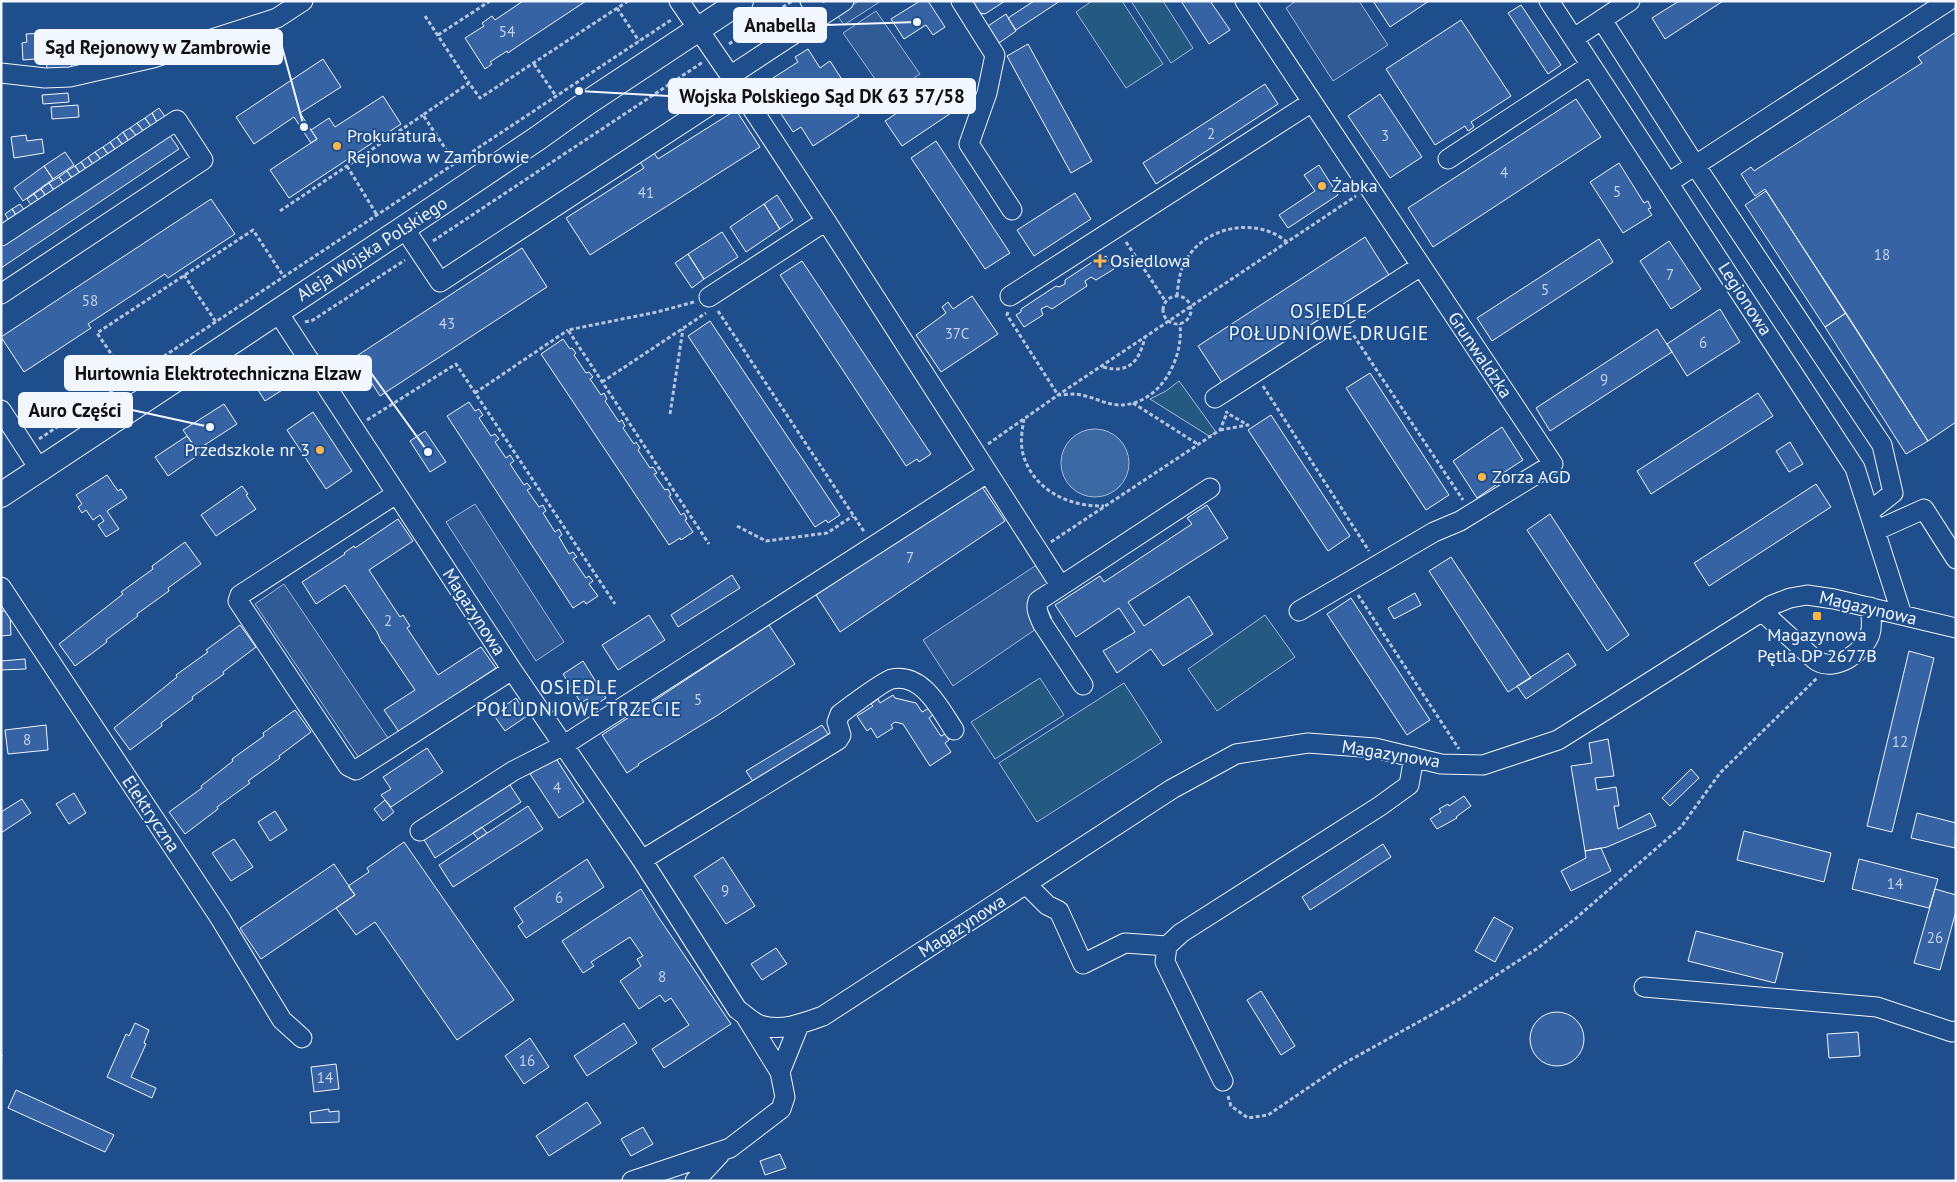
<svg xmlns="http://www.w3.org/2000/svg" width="1957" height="1182" font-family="'PT Sans',sans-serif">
  <rect width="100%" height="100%" fill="#1f4e8c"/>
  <path fill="#245a82" stroke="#a8bbd7" d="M1092,1H1122L1163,64L1126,88L1076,12Z
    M1131,1H1163L1193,48L1171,63Z
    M1179,381L1216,432L1209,436L1150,399L1166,391Z
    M1265,615L1295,657L1217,711L1188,669Z
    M1040,678L1064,715L995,759L971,722Z
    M1124,683L1162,742L1037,822L999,763Z"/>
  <path fill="#305b95" stroke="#a8bbd7" d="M859,1H881L844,25L837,15Z
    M1296,1H1359L1388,45L1333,81L1286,8Z
    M876,11L920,74L887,96L843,33Z
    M475,504L564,642L536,661L446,522Z
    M1044,560L1061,591L1044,603L1052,618L953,686L923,640Z
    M284,584L388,738L359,758L255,604Z"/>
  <path fill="#3b69a3" stroke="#a8bbd7" d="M1061 463a34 34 0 1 1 68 0a34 34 0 1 1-68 0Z"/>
  <path fill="#3563a3" stroke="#f2f6ff" d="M523,1H586L518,46L508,53L507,51L490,62L492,64L485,69L465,38L484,26L482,23L492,16L495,20Z
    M920,1H928L945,27L933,35L926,25L904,39L891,19Z
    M972,1H1005L985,14L980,13Z
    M1034,1H1060L1016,30L1008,18Z
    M1181,1H1210L1230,30L1209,44Z
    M1373,1H1429L1390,27Z
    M1679,1H1723L1665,39L1652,18Z
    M1521,5L1561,65L1548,74L1508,13Z
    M1006,14L1016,31L999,43L988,26Z
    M1461,20L1511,96L1471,122L1474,127L1468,131L1465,126L1435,145L1386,69Z
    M1956,32V422L1928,441L1765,189L1755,196L1741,174L1751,167L1754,171L1922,63L1918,57Z
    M44,33L46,58L23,60L22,43L27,42L26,34Z
    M71,41L72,72L47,73L46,42Z
    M1028,44L1092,161L1071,173L1007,56Z
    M808,49L820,68L830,61L847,87L843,90L859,116L813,146L801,127L793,132L762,85L798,62L795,57Z
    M323,59L341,87L300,113L317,139L311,143L294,117L254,144L236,117Z
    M946,80L963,105L902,146L885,121Z
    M1265,84L1278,104L1156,184L1143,163Z
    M68,93L69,102L43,104L42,95Z
    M1380,94L1422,157L1390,178L1348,116Z
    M383,96L401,124L289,198L270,170L317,139L311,130L329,118L335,127Z
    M1576,99L1601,137L1433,247L1408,208Z
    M78,105L79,117L52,119L51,107Z
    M159,108L166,118L158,124L152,113Z
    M736,110L760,147L590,255L566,218L644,168L640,162L654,153L658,159Z
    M152,113L158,124L152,128L145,118Z
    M145,118L152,128L145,133L137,123Z
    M137,123L145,133L138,138L130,128Z
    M130,128L138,138L130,143L123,132Z
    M123,132L130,143L124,147L117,137Z
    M168,133L179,149L1,268V245Z
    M26,135L27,141L42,139L44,153L14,158L11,137Z
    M117,137L124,147L117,152L110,142Z
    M936,141L1010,253L985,269L911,158Z
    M110,142L117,152L110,157L103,147Z
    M103,147L110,157L103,162L95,152Z
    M65,152L74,165L53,179L44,166Z
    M95,152L103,162L95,167L88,157Z
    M88,157L95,167L88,172L81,162Z
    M81,162L88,172L82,176L75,166Z
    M1619,163L1644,203L1648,201L1651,208L1648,209L1652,215L1623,233L1590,182Z
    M1319,165L1338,195L1288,228L1279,215L1315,191L1304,175Z
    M44,166L53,179L23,201L14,188Z
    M75,166L82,176L74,181L67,171Z
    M67,171L74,181L66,187L59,177Z
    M59,177L66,187L56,193L49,183Z
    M49,183L56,193L48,199L41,189Z
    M41,189L48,199L41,204L34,194Z
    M1766,191L1846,313L1825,327L1745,205Z
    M1075,193L1091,219L1034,256L1017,230Z
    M34,194L41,204L34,209L27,199Z
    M777,195L793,220L780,229L764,204Z
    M211,199L235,234L168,278L165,274L88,324L91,328L24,372L1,337Z
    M20,204L27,214L19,219L12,209Z
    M764,204L780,229L746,252L730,227Z
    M12,209L19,219L11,224L5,214Z
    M722,232L738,257L704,279L688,254Z
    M1365,237L1389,275L1223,384L1198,346Z
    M1599,239L1613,262L1492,341L1477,318Z
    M1669,241L1701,289L1671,309L1640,261Z
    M522,248L547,287L380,396L355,357Z
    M688,254L704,279L692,288L675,263Z
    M1106,256L1114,269L1096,280L1091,277L1085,281L1087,286L1052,309L1047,306L1041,309L1043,315L1024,327L1016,315L1021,312V309L1056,286L1059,287L1065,284V280L1100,257L1103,258Z
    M802,261L931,454L919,462L917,459L906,466L780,275Z
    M972,296L998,334L941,372L916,335L946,313L942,307L948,302L953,309Z
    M1720,309L1740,342L1687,376L1667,344Z
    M1846,313L1928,441L1906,454L1825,327Z
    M710,321L840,515L828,523L826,520L815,527L688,336Z
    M1657,329L1672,352L1550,431L1536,408Z
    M563,339L570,349L572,348L576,353L574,355L586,373L589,372L593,377L590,379L601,395L604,393L607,399L605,401L619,422L622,420L625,426L623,428L634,444L636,442L640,448L638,450L650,468L653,467L657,473L654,474L665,490L668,489L671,495L669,496L681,515L684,513L687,519L685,520L693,532L681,540L680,538L669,545L541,354Z
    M269,359L287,387L265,401L247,373Z
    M1370,373L1449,495L1426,510L1346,388Z
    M1758,393L1773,416L1651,494L1637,471Z
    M469,402L475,411L479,409L483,415L479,418L491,436L495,434L499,439L495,442L506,458L510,455L514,461L510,464L524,485L527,483L531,488L527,490L539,507L543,505L546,511L543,513L555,532L559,529L562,535L559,537L569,554L573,552L577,557L573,559L586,578L589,576L593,581L589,584L598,596L586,604L584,601L573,608L447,416Z
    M224,404L237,424L197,450L183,430Z
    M313,412L352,471L326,489L287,430Z
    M1271,415L1350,536L1328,551L1248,430Z
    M1502,427L1523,460L1497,477L1500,482L1477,498L1453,461Z
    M425,431L446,462L430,472L410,441Z
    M187,436L200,454L168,476L155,457Z
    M1790,442L1803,464L1789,472L1776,451Z
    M107,475L118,491L121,489L127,498L107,511L119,529L106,537L98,525L104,521L100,515L93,520L86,510L82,513L78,507L82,504L76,495Z
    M980,484L1005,521L840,632L816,595Z
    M1816,484L1831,507L1709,586L1694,563Z
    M242,486L248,494L246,495L256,509L216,536L201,515Z
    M1207,505L1228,538L1128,602L1144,626L1189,596L1213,634L1163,666L1151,649L1117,673L1103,651L1135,632L1119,608L1076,637L1055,605L1100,576L1104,582L1192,524L1187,518Z
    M1550,514L1629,635L1607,651L1527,530Z
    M398,519L413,541L369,570L400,617L403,615L410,626L407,628L438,675L481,647L496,668L452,697L453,698L443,705L442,703L399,732L384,710L415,690L383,643H382L377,632L345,585L316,604L302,582L345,554L344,553L354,546L355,548Z
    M185,542L201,564L168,588L169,591L137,614L138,616L106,640L107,642L75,666L59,644L123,594L121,592L153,569L152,566Z
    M1451,557L1531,678L1508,692L1429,571Z
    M732,575L740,588L678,627L671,615Z
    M1415,593L1421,605L1394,619L1388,608Z
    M1351,598L1430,720L1407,735L1327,614Z
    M1,611H10L11,635L1,636Z
    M649,615L665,640L618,670L602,645Z
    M240,625L256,647L223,672L224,674L192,697L193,699L161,723L162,726L130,750L114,728L177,677L176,675L208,652L206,650Z
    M769,625L795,664L718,715L638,764L639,765L627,773L602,735Z
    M1909,651L1934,658L1892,832L1867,826Z
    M1568,653L1576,665L1526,699L1517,686Z
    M25,659L26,669L1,670V661Z
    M583,661L606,698L592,707L587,699L581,703L563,674Z
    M893,695L895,698L916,703L922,712L929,708L933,715L929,718L941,736L945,734L949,740L945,743L951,752L930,766L903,724L895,722L891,725L893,728L877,738L871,728L867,731L857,716L873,706L871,704L878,699L880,703Z
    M516,698L527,716L505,731L493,714Z
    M295,710L311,732L279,756L280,758L248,781L250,783L217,807L218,809L185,834L169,812L202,788L201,786L233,761L232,759L264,736L263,733Z
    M46,725L48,750L8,754L5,730Z
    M822,725L830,737L754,783L746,771Z
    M1608,739L1614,776L1595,778L1597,790L1616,787L1619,806H1614L1618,829L1650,813L1656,826L1607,847L1585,851L1571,766L1592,763L1589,743Z
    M427,748L443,772L391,807L381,795L391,789L383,777Z
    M555,757L584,802L559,818L530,774Z
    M1691,769L1699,778L1670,806L1662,798Z
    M508,782L521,802L435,858L423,838Z
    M74,793L86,813L69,824L56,804Z
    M1464,796L1471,806L1456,817L1457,818L1437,829L1430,819L1441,812L1439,809L1448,804L1449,806Z
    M22,799L31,813L1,833V812Z
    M385,800L394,812L383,821L374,809Z
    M528,806L543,829L453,887L439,865Z
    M275,811L287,830L270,841L258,822Z
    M1917,813L1956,823L1955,848L1911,838Z
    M482,827L487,833L478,839L473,833Z
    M1744,831L1831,853L1824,882L1737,860Z
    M234,839L253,867L231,881L212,853Z
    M404,842L514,1000L457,1040L375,922L356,935L336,908L355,895L348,886L369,872L367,868Z
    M1383,844L1391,857L1310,910L1302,897Z
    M1601,848L1611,871L1571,891L1561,871L1586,858L1585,851Z
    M723,857L755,906L726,924L694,876Z
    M587,859L604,887L526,938L518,926L523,922L514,908Z
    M1859,859L1938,879L1929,908L1852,889Z
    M334,864L355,895L261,959L240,928Z
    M641,889L659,918L731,1024L664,1068L652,1049L689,1025L671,998L665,1002L660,995L639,1009L620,981L641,966L637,959L643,956L630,937L591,962L594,966L583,973L562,941Z
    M1935,889L1956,895V911L1940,970L1914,963Z
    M1494,917L1513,928L1495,962L1475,951Z
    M1696,931L1783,953L1775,983L1688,961Z
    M776,948L787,964L762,980L751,964Z
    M1261,991L1295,1046L1281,1055L1247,1000Z
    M1530 1039a27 27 0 1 1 54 0a27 27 0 1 1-54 0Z
    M135,1023L149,1030L144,1043L146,1044L131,1077L156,1088L152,1098L107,1077L126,1034L129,1036Z
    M624,1023L637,1043L587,1076L574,1056Z
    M1858,1032L1860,1056L1829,1058L1827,1034Z
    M530,1038L549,1067L524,1084L505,1056Z
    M336,1064L339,1089L314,1092L311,1067Z
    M16,1090L114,1135L105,1152L8,1108Z
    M587,1102L601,1123L549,1156L536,1136Z
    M329,1109V1112L339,1111V1122L311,1123L310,1112Z
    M643,1127L653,1144L631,1156L621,1139Z
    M780,1154L786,1168L765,1175L760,1161Z"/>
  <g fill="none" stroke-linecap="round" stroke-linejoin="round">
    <g stroke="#f2f6ff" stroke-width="21">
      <path id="minor" d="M679,1L738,87L826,221L1060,585
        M810,1L821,16
        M961,1L995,55L987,93L969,144L1012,210
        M1245,1L1553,464L1460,521L1434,532L1299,611
        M1549,1L1855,468L1902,615
        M1602,20L1695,165L1882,445L1893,493L1869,512
        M1574,38L1630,1
        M1,73L45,78L70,77L153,58L277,18L303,1
        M730,76L844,1
        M1448,159L1591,65
        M1668,183L1948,1
        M404,228L440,282L738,87
        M1,236L177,120L203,160L1,294
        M1010,296L1312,102
        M709,297L826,221
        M277,311L512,670L642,860L737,1009C744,1014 752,1022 760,1025C781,1032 804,1023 823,1016L1172,789L1236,754L1308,743L1375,748L1441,764L1483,765L1558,740L1772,605L1790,598L1807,595L1834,599L1956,628
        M1215,398L1421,266
        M1,410L40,470
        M396,494L240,595L238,601L348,766L356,770L512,670
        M1875,531L1924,509L1956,559
        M1,587L220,918L282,1020L302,1038
        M1762,611C1775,624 1789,636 1802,648C1807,652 1812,658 1817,661C1836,672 1864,652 1870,634C1873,625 1871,616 1870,607
        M1083,685L1042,623C1039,615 1035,609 1038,601L1210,488
        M420,831L513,771L564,745L987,473
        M642,860L838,740L841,735L837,722L840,714C848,708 885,680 892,679C923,673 940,709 954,730
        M1026,884L1047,905L1059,911L1083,964L1125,943L1167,946
        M1644,987L1877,1007L1952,1032L1956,1031
        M780,1072L799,1025
        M1223,1081L1165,962L1167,946L1181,933L1380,806L1409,785L1414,757
        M632,1181L730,1148L781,1109L785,1097L780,1072L746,1017
        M695,1181L720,1154"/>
    </g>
    <g stroke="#f2f6ff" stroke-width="26">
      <path id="major" d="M1,495L404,228L538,138L587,103L741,1"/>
    </g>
    <path stroke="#b3c4dc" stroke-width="3" stroke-dasharray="4 2.5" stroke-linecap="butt" d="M617,8L639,41
      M425,16L469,83
      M438,35L490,1
      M729,44L792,1
      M534,64L556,96
      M455,163L423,115L469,83L480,98L628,1
      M347,166L377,215
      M280,211L423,115
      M433,241L703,62
      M1126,242L1166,302
      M184,275L216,322
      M1177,296C1178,286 1179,275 1183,266C1200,226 1257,215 1288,243
      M1163 310a14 14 0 1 1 28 0a14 14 0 1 1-28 0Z
      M694,302L657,312L568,330L709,544
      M718,311L865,533
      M1008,312L1007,315L1058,395C1065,395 1073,393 1081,395C1093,397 1105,404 1118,405C1159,406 1184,360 1180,324
      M305,322L313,320L405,260
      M1350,330L1463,500
      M1103,367C1129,374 1139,362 1145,337
      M129,380L97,333L253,230L284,277
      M602,382L706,313
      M1263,386L1369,551
      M475,393L568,330
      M1133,403L1199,445
      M670,414L683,329
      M1024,419C1022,430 1020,443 1023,454C1033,490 1069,507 1104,506
      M367,420L456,364L615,604
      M1220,430L1248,425L1227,413
      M39,439L671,20
      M988,444L1058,395L1356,196
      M737,526L766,541L827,533L853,516
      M1051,542L1220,430L1227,413L1226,411
      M1358,595L1459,749
      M1228,1096L1231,1106L1248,1118L1268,1115L1343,1064L1458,1000L1538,948L1575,919L1681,827L1720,773L1817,678"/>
    <use href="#minor" stroke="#1f4e8c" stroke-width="19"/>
    <use href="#major" stroke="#1f4e8c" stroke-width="24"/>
    <path stroke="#ffb74d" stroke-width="1" stroke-dasharray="18 4 2.5 4" stroke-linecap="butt" d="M1,1055L3,1056"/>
  </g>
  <g fill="#ffb74d" stroke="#1f4e8c" stroke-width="2">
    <circle cx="337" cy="146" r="5"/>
    <circle cx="1322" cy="186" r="5"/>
    <path d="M1097.5 253.5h5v5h5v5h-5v5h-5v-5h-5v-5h5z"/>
    <circle cx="320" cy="450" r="5"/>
    <circle cx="1482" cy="477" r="5"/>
    <rect x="1812" y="611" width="10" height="10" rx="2.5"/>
  </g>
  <g text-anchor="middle" stroke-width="4" stroke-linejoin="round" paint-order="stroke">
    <g font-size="15" fill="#c3d1e8">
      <text x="507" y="37">54</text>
      <text x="1211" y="139">2</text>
      <text x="1385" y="141">3</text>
      <text x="1504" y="178">4</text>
      <text x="1617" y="197">5</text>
      <text x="646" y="198">41</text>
      <text x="1882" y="260">18</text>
      <text x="1670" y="280">7</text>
      <text x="1545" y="295">5</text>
      <text x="90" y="306">58</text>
      <text x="447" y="329">43</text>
      <text x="957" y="339">37C</text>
      <text x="1703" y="348">6</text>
      <text x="1604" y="385">9</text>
      <text x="910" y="563">7</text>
      <text x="388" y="626">2</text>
      <text x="698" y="705">5</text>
      <text x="27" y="745">8</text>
      <text x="1900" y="747">12</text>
      <text x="557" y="793">4</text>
      <text x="1895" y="889">14</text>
      <text x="725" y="896">9</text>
      <text x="559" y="903">6</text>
      <text x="1935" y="943">26</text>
      <text x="662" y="982">8</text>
      <text x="527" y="1066">16</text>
      <text x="325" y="1083">14</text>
    </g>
    <g font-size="18" fill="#f2f6ff" stroke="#1f4e8c" text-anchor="start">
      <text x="347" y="142">Prokuratura<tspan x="347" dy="21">Rejonowa w Zambrowie</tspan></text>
      <text x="1332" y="192">Żabka</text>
      <text x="1110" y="267">Osiedlowa</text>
      <text x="310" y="456" text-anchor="end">Przedszkole nr 3</text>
      <text x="1492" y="483">Zorza AGD</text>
      <text x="1817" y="641" text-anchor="middle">Magazynowa<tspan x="1817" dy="21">Pętla DP 2677B</tspan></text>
    </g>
    <g font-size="18" fill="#f2f6ff" stroke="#1f4e8c">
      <text transform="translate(372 249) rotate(-33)" y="6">Aleja Wojska Polskiego</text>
      <text transform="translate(1745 299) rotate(57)" y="6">Legionowa</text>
      <text transform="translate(1480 355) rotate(56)" y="6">Grunwaldzka</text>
      <text transform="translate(1868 608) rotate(13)" y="6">Magazynowa</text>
      <text transform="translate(474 612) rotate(57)" y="6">Magazynowa</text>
      <text transform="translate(1391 754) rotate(9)" y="6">Magazynowa</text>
      <text transform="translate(151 814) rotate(56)" y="6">Elektryczna</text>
      <text transform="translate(962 926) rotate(-33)" y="6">Magazynowa</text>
    </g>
    <g font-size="19" letter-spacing="1" fill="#f2f6ff" stroke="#1f4e8c">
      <text x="1329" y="318">OSIEDLE<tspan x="1329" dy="22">POŁUDNIOWE DRUGIE</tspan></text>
      <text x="579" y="694">OSIEDLE<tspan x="579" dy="22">POŁUDNIOWE TRZECIE</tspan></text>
    </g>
  </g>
  <path fill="none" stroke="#f2f6ff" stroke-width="2" d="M917 22L826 25M304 127L282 47M579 91L669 96M428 452L371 373M210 427L132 410"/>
  <g fill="#f2f6ff" stroke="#1f4e8c" stroke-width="2">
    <circle cx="917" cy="22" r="5"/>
    <circle cx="304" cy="127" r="5"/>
    <circle cx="579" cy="91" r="5"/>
    <circle cx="428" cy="452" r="5"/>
    <circle cx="210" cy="427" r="5"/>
  </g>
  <g fill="#f2f6ff" stroke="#f2f6ff" stroke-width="2">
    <rect x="734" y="8" width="92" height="34" rx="5"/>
    <rect x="35" y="30" width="247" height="34" rx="5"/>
    <rect x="669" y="79" width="306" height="34" rx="5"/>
    <rect x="65" y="356" width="306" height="34" rx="5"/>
    <rect x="19" y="393" width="113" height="34" rx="5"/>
  </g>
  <g font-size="19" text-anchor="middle" font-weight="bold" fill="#111">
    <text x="780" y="32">Anabella</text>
    <text x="158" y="54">Sąd Rejonowy w Zambrowie</text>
    <text x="822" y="103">Wojska Polskiego Sąd DK 63 57/58</text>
    <text x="218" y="380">Hurtownia Elektrotechniczna Elzaw</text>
    <text x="75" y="417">Auro Części</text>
  </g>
  <rect width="1957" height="1182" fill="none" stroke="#f2f6ff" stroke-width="5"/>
</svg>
